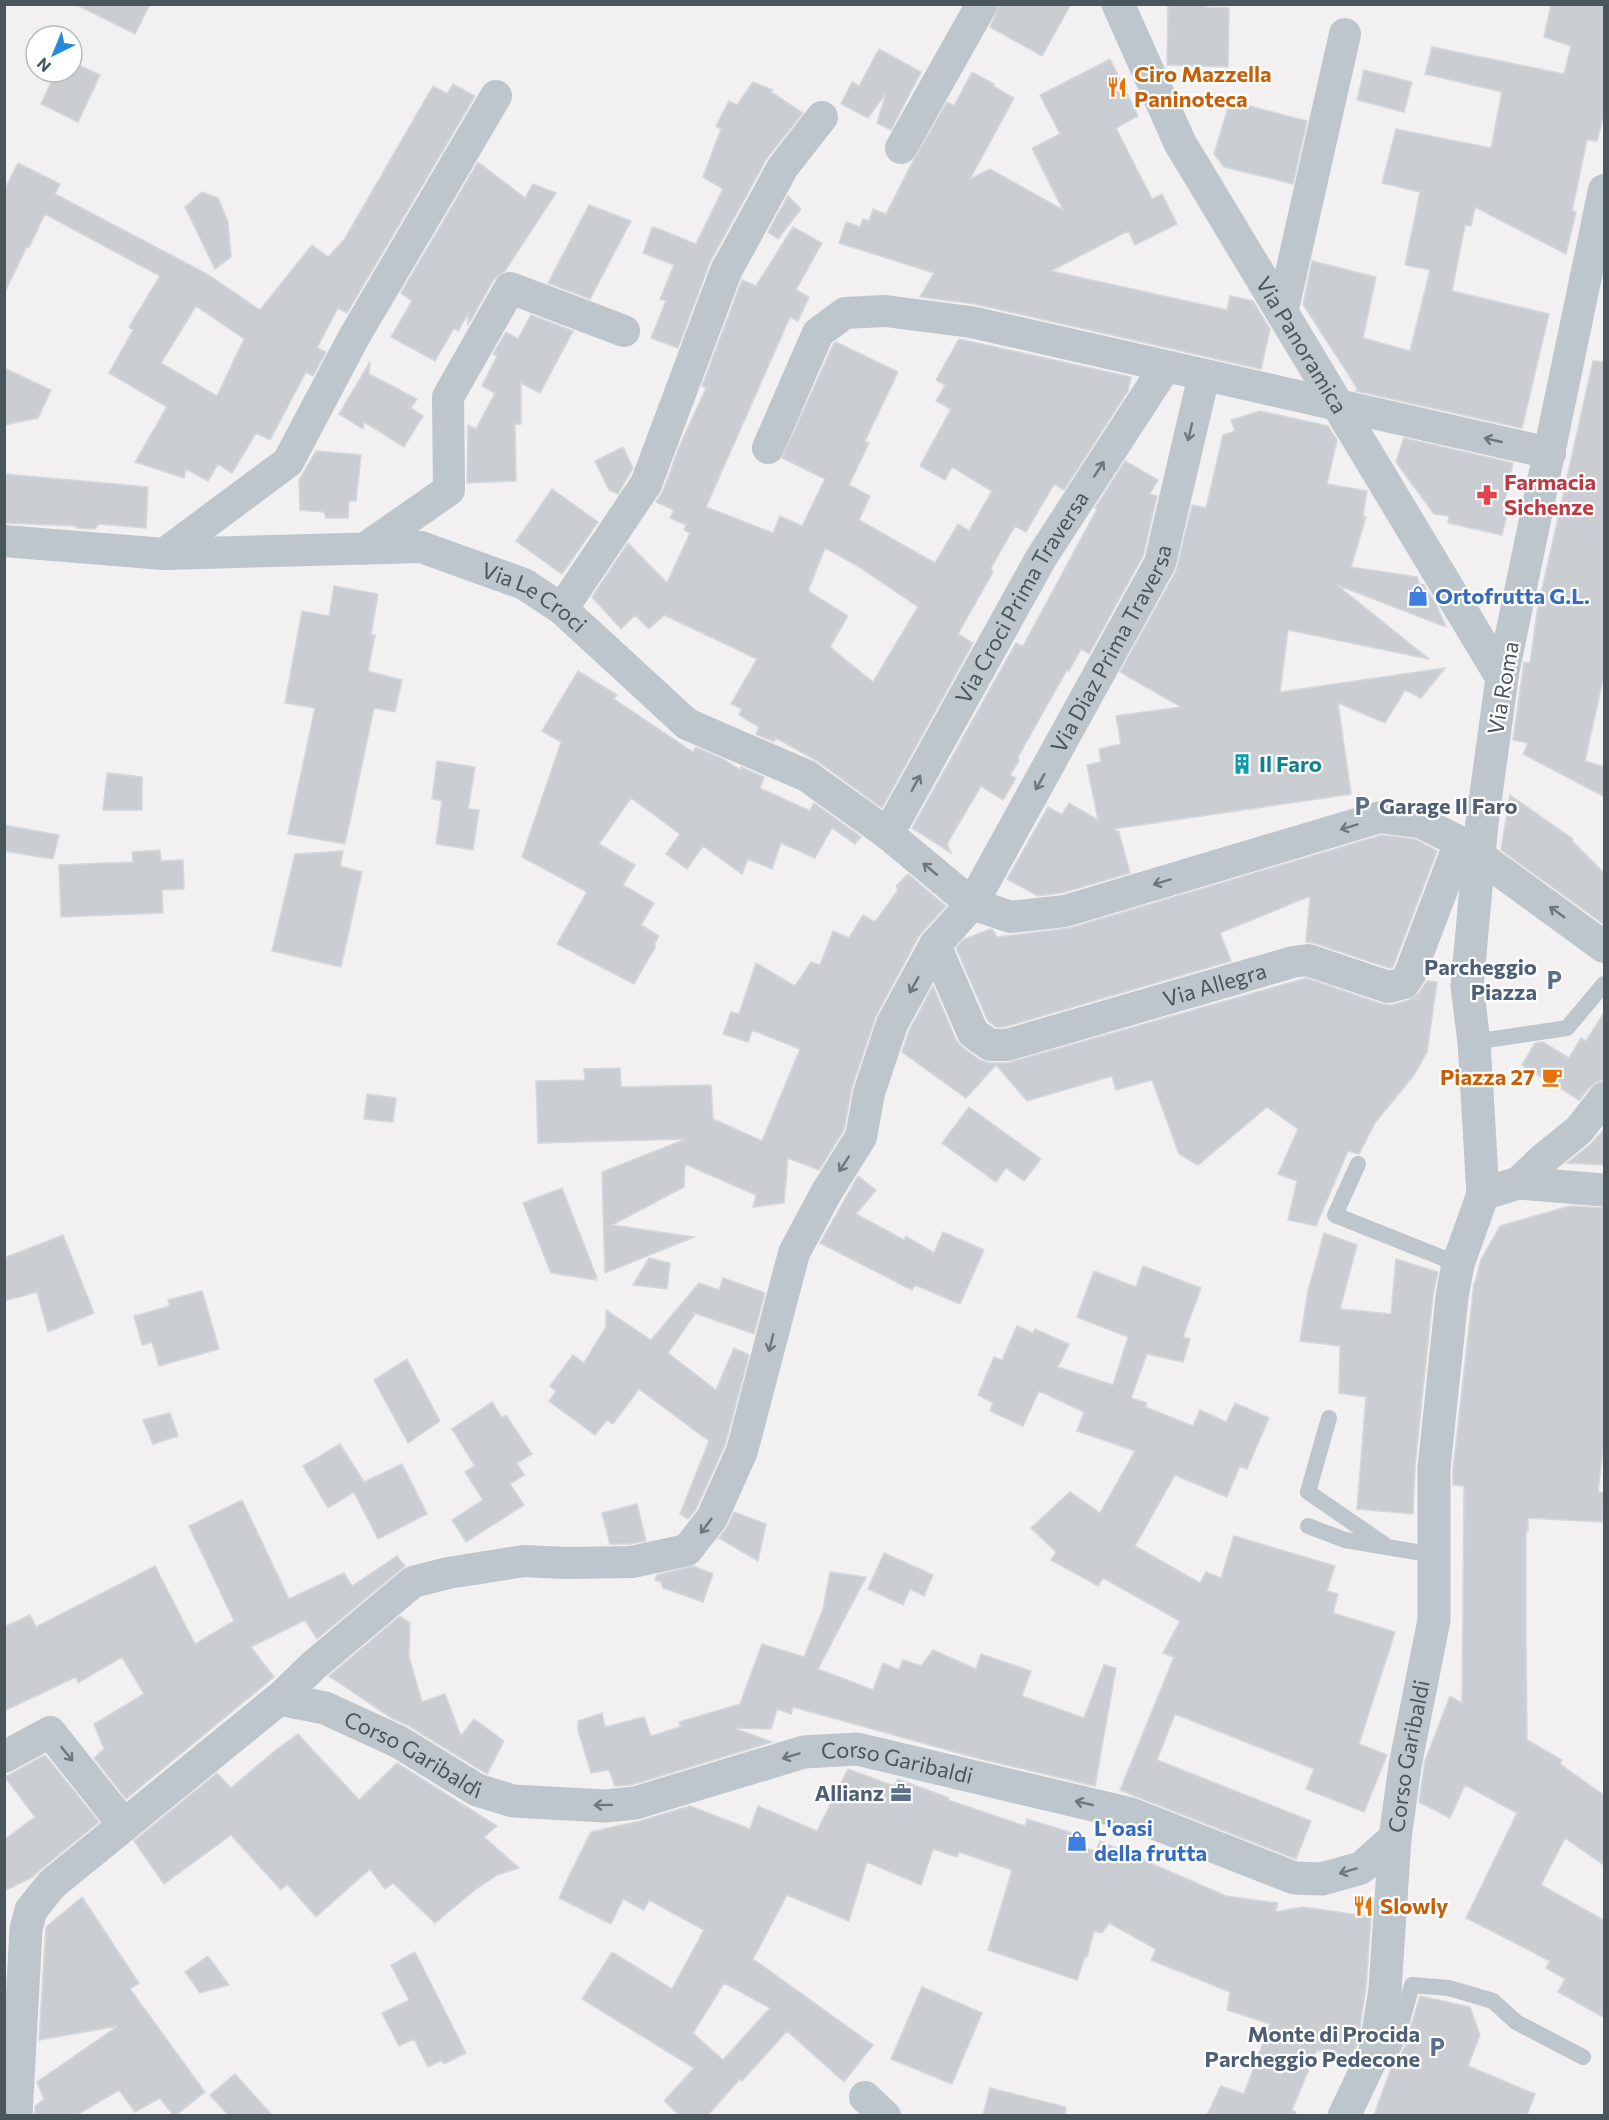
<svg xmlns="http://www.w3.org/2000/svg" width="1609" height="2120" font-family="Commissioner,sans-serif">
  <rect width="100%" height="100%" fill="#f2f0f0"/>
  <path fill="#caced2" stroke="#d4d7db" stroke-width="1.5" fill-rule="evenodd" d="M75,4H150L135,34Z
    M1000,4H1071L1042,56L990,27Z
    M1168,4H1205V7L1229,8L1228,67L1167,65Z
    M1551,4H1605V111L1597,141L1587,140L1572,211L1576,212L1566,254L1475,207L1471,226L1465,225L1452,291L1549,314L1522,428L1356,391L1357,388L1303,304L1312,261L1376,277L1363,338L1410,351L1430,270L1405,265L1420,192L1382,183L1396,129L1491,148L1502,92L1425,74L1432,47L1564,74L1571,46L1544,37Z
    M879,49L921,72L891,130L877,123L886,93L868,118L841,104L852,82L859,86Z
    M1110,59L1138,116L1116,128L1152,199L1162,194L1177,224L1135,245L1128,231L1051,271L1227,310L1230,296L1253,301L1270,329L1261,369L975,304L920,297L934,273L839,243L846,222L860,227L863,219L869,221L873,209L886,214L913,161L947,102L954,106L972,72L994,84L993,86L1014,98L970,179L990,169L1063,210L1032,148L1060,134L1040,95Z
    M72,62L100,75L78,122L41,104L56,72H72Z
    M1364,70L1412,82L1404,112L1357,100Z
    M753,82L773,90L771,92L803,113L767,158L710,262L678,348L651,338L666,301L660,299L674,265L643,253L652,228L654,227L696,244L723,189L703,177L721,129L716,126L729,101L737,105Z
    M453,84L475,96L347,313L338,308L317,348L326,352L313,376L306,372L270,440L256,433L232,473L218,464L208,481L186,469L184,478L135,462L167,407L109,373L133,330L129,327L160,276L45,214L29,247L27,246L4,294V191L18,163L60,184L55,194L207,274L260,310L312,245L328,257L344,240L433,86L447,94ZM196,306L244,339L217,396L161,363Z
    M1230,101L1307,121L1293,184L1224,167L1214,154Z
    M478,162L525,198L533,184L556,193L505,271L494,279L468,325V314L458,331L454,328L435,361L391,337L412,301L401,293Z
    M202,192L218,198L228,222L231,257L215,269L185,207Z
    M788,196L801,209L778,239L768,232Z
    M589,205L631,221L590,299L548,283Z
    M793,227L822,243L796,290L809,297L798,321L790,317L706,507L773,533L780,516L802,526L825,479L782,458L833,345L836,342L898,372L865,441L869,443L849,485L870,496L859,520L935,563L958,524L969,531L992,491L952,467L945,480L920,466L951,409L936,401L945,385L936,380L959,339L1131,377L1128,391L1064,490L1054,484L1026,532L1015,526L991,568L993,572L958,634L973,643L882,808L817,761L776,738L774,742L756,734L759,727L739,715L742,709L731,704L757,659L664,615L649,629L635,615L621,629L592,597L628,543L667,583L690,533L684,530L686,525L670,518L674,510L656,502L663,491L680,445L706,388L702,386L742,280L756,286ZM825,548L856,565L918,607L873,682L830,647L848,616L808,591Z
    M531,315L573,331L540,393L521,383V424H515L516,481L467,483L468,425L476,429L495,393L482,386L497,356L493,354L506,332L518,339Z
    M1593,361L1605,362V670L1585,761L1605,767V797L1523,754L1528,743L1513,740L1524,662L1530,663L1537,612Z
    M370,362L369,374L417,399L411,408L423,416L404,447L364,422L363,429L339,414Z
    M4,368L51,390L38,418L4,425Z
    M1260,411L1328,426L1337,440L1327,484L1367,491L1363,516L1366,517L1351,567L1417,577L1419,584L1424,585L1437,606L1446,627L1337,585L1429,659L1288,630L1280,692L1445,668L1421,698L1405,690L1385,723L1338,703L1351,794L1113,829L1119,832L1130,873L1061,893L1038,896L1007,879L1048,807L1062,815L1069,803L1098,820L1087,765L1101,762L1099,749L1121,744L1116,716L1181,707L1120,672L1176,571L1192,505L1206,508L1223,435L1235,431L1231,420Z
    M1404,438L1513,463L1503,509L1508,510L1502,535L1448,523L1449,516L1434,514L1396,462Z
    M623,447L633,468L618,494L609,490L595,461Z
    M316,451L361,455L356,501H349L348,518H326L324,512L300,510L299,480Z
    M1125,461L1158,480L1150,494L1157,496L1143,556L1089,654L1081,649L1069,671L1067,670L1018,757L1019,761L1010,775L1016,778L1003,800L981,786L947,844L951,853L912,828L1016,643L1023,646L1097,509L1095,508Z
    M4,474L148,487L146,528L99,524L95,529L77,528L76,526L4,523Z
    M552,489L598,522L562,574L516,541Z
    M334,586L378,594L371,635H375L368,671L402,680L395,712L374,708L345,844L288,834L315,708L285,703L302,611L329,616Z
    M578,671L617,695L614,699L693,752L696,747L723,759L740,770L741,767L764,777L760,788L810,811L814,803L861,837L855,844L832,828L815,858L781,843L772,869L748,859L742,874L703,846L687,869L666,854L680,834L631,798L599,844L635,865L623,885L654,903L641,925L659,936L654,945L656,946L634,984L557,944L587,892L522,857L561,742L542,731Z
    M437,761L475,767L468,809L479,810L473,850L436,844L442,801L432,799Z
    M107,773L142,777V810H103Z
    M1510,795L1573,839L1572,841L1605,874V925L1501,850Z
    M4,825L59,835L53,859L4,851Z
    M1382,835L1415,839L1437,851L1393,967L1389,968L1314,943L1306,942L1310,896L1220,933L1231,961L1004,1027H996L988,1021L956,948L963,940L990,929L993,930L997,937L1070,928Z
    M160,850L161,861L183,860L184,889L162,890L163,913L61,917L59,865L133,862L132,852Z
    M343,851L340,866L362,872L341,967L272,951L295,854Z
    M908,874L946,906L919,936L876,1016L852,1087L844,1130L819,1170L788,1158L784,1203L753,1207L756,1195L685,1164L684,1187L612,1225L694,1237L605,1273L602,1172L686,1139L538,1143L536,1081L585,1080L584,1069L620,1068L621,1087L711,1085L713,1119L762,1141L800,1049L752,1030L748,1042L723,1034L731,1012L739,1014L756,963L795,986L811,962L820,965L833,931L849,938L863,915L875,922L898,890L896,886Z
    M1306,978L1382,1004L1392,1005L1409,1000L1419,993L1427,981L1437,982L1427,1052L1414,1075L1375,1123L1359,1154L1348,1151L1316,1226L1288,1220L1297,1181L1278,1174L1298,1129L1267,1107L1198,1165L1179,1154L1152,1080L1116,1090L1112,1076L1027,1101L996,1065L966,1098L902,1052L909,1031L933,986L956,1040L962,1047L980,1060L990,1063H1007Z
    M1605,1011V1080L1597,1082L1590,1087L1579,1100L1522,1065L1535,1043L1543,1042L1569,1058L1581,1038L1586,1041Z
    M367,1094L396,1098L393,1122L364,1119Z
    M969,1107L1041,1159L1024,1181L1006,1168L996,1182L942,1143Z
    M1605,1128V1165L1567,1163L1591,1144Z
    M858,1176L876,1190L856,1214L904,1240L906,1236L934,1253L943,1232L984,1250L960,1304L915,1285L912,1290L820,1243Z
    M562,1188L597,1278L593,1277L596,1280L551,1273L523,1203Z
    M1570,1206L1605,1208V1431L1598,1492L1604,1493L1602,1522L1528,1518V1531H1526V1646L1527,1740L1562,1760L1560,1764L1605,1796V1866L1565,1838L1541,1885L1605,1921V2018L1558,1992L1565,1979L1546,1968L1550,1961L1466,1918L1517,1813L1465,1785L1450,1818L1419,1802L1425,1761L1450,1696L1462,1703L1464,1486L1453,1485V1469L1474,1283H1475L1481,1260L1500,1226Z
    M1324,1233L1357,1245L1340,1309L1391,1314L1396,1259L1438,1272L1433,1295L1415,1466L1413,1514L1357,1509L1366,1397L1339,1393L1340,1346L1300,1341L1308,1291Z
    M63,1235L94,1313L48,1332L37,1292L4,1301V1258Z
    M649,1258L670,1263L667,1289L633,1285Z
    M1143,1266L1201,1288L1183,1337L1190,1339L1183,1362L1147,1354L1131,1398L1147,1403L1145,1407L1193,1426L1200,1410L1226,1422L1235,1403L1269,1418L1247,1469L1240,1466L1227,1497L1175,1475L1135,1546L1200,1583L1206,1572L1221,1578L1234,1536L1335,1566L1327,1591L1338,1594L1333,1613L1395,1632L1359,1744L1387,1755L1364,1812L1306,1789L1314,1769L1175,1714L1157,1760L1311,1821L1296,1859L1120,1790L1174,1657L1163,1653L1180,1621L1103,1578L1098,1586L1051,1560L1056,1552L1031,1528L1070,1492L1100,1513L1135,1451L1077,1431L1084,1412L1039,1391L1023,1426L990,1411L993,1403L978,1395L994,1357L1002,1360L1017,1326L1033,1333L1035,1329L1069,1344L1058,1367L1113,1385L1128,1337L1077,1317L1094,1271L1136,1287Z
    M723,1278L765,1293L754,1334L692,1312L695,1314L668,1353L716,1390L734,1348L749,1355L725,1445L696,1509L688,1519L680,1514L709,1441L639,1389L613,1424L607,1420L595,1435L549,1401L556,1391L550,1386L573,1355L584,1363L606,1327V1310L651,1340L699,1283L719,1290Z
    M202,1291L219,1349L159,1366L152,1342L142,1345L134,1316L170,1306L168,1300Z
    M407,1359L440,1421L408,1443L374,1380Z
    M492,1402L502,1418L506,1415L532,1454L517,1463L524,1475L510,1484L524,1505L466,1542L452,1520L483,1500L465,1472L475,1466L452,1429Z
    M170,1413L178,1436L153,1444L143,1420Z
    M340,1444L364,1482L402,1464L427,1514L378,1539L354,1492L328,1508L303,1466Z
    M242,1500L289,1599L344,1573L352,1586L397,1556L405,1566L317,1639L305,1620L251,1647L274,1677L126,1799L94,1758L104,1749L94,1724L144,1694L122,1657L78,1683L76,1677L4,1711V1627L30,1615L36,1627L155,1566L195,1644L234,1621L189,1526Z
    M637,1504L646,1541L630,1544H610L602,1513Z
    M734,1512L766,1524L758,1561L719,1538L728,1526Z
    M884,1553L933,1575L924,1596L910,1589L903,1605L868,1589Z
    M693,1566L713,1574L703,1602L663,1588L661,1582L655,1580L657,1575Z
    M830,1572L866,1577L818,1669L873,1690L883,1663L899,1670L903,1660L921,1666L933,1650L976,1669L981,1654L1031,1671L1022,1696L1084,1718L1104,1665L1116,1668L1095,1786L973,1757L793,1707L791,1714L777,1709L771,1729L734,1728L772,1742L631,1785L615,1786L609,1770L591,1773L578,1730V1721L602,1713L605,1727L644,1717L651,1736L683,1726H680L679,1722L740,1704L762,1644L804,1657L823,1609Z
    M400,1616L410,1623L409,1657L422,1702L445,1694L461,1736L474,1719L504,1741L487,1774L409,1726L390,1717L329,1676Z
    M298,1734L359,1800L397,1763L497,1826L484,1837L519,1868L497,1875L475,1890L435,1923L393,1883L385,1889L370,1869L316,1917L287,1884L281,1890L231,1835L164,1884L134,1841L217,1773L231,1788L277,1749Z
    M45,1755L99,1822L40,1870L33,1877L4,1891V1840L35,1817L5,1777Z
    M848,1769L894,1786L898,1779L949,1798L948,1800L1025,1826L1027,1819L1086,1837L1084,1848L1096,1851L1100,1841L1226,1896L1278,1903L1275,1912L1303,1907L1371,1917L1366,1988L1357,2045L1349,2061L1317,2050L1292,2110L1296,2112L1295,2115H1207L1221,2086L1244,2094L1270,2024L1227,2010L1230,1992L1151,1960L1156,1949L1109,1923L1102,1933L1094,1931L1087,1957H1085L1077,1980L988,1950L1012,1870L959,1852L957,1857L933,1849L921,1885L867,1862L849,1921L787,1895L753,1959L873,2045L844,2082L787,2031L742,2081L740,2079L708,2115H679L664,2101L694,2068L582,1999L612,1952L672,1989L704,1930L649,1900L644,1910L623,1899L611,1924L559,1898L569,1876L591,1832L640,1821L690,1806L750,1829L758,1806L817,1831ZM724,1983L770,2008L723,2060L693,2033Z
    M82,1897L139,1983L130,1989L205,2092L176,2115H173L160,2098L135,2112L119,2090L77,2115H35V2106L44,2099L37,2082L118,2026L39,2040L46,1927Z
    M415,1952L466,2053L444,2064L442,2060L428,2067L414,2039L399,2046L382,2013L409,2000L391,1965Z
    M208,1956L229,1985L200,1993L185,1972Z
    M922,1987L982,2013L952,2084L891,2059Z
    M1420,1996L1470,2007L1480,2035L1468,2066L1535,2094L1527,2115H1374L1392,2066L1398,2061L1405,2046Z
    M235,2074L272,2115H228L210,2095Z
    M990,2088L1066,2107L1065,2115H983Z"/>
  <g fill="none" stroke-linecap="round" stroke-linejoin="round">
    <path stroke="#bcc6cc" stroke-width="16" d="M1474,1042L1567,1028L1604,984
      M1358,1164L1335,1215L1458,1264
      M1329,1418L1308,1492L1388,1547
      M1308,1526L1345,1540L1434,1555
      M1389,2056L1396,2042L1412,1985L1449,1988L1493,2001L1516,2022L1583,2057"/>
    <g stroke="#bcc6cc" stroke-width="32">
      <path d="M901,148L982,4"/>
      <path d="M1282,313L1345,34"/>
      <path d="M768,448L818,333L845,313L885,311L971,322L1550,453"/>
      <path id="s1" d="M4,541L164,554L421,547L524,584L562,609L687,724L807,776L888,834L972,904L1011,917L1065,911L1380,817L1420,822L1460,842L1604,947"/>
      <path d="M364,549L449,490L448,397L510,288L624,331"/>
      <path d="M164,554L288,462L354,337L496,96"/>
      <path d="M562,609L646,484L726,271L783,167L822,117"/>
      <path d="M1502,678L1604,190"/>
      <path id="s2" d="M888,834L1041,558L1165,367"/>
      <path id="s3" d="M935,945L973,1033L990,1045H1007L1293,962L1308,960L1388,987L1404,983L1410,974L1460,842"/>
      <path d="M1518,1183L1542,1160L1579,1130L1604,1098"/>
      <path id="s4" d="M279,1699L314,1665L413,1582L448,1573L524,1561L566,1563L632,1562L687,1550L712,1518L742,1451L794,1253L826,1193L861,1137L869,1093L892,1024L935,945L972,904L1160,563L1204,375"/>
      <path d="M4,1757L50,1732L124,1825"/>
      <path d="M865,2097L885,2116"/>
    </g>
    <g stroke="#bcc6cc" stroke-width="33">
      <path id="s5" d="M1118,4L1180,143L1502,678L1482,823"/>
      <path d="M1483,1194L1518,1183L1604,1190"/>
      <path id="s6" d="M16,2116L26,1929L31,1910L52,1884L279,1699L325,1708L399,1742L477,1790L513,1801L605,1806L635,1803L804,1752L857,1749L1131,1814L1294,1878L1322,1879L1361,1868L1395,1838"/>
      <path id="s7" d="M1344,2116L1375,2051L1385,1990L1395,1838L1405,1766L1434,1620V1468L1452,1297L1458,1264L1483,1194L1474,1042L1467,986L1475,899"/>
    </g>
    <path stroke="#bcc6cc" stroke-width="33" d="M1475,899L1482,823"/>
  </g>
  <defs><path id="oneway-shaft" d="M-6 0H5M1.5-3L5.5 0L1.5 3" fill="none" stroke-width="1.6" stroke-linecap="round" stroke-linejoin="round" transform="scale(1.5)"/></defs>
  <g stroke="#6c787e">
    <use href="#oneway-shaft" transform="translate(1190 432) rotate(103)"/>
    <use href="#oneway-shaft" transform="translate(1493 440) rotate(-167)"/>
    <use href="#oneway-shaft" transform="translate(1099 469) rotate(-57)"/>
    <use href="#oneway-shaft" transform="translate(1040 782) rotate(119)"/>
    <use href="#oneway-shaft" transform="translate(916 783) rotate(-61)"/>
    <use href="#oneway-shaft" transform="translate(1349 827) rotate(163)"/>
    <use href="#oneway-shaft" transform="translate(930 869) rotate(-140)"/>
    <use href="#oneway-shaft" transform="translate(1162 882) rotate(163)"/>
    <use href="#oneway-shaft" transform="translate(1557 912) rotate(-144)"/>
    <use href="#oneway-shaft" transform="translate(914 985) rotate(119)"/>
    <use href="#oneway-shaft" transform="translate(844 1164) rotate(123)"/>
    <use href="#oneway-shaft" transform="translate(771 1343) rotate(104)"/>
    <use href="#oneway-shaft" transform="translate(706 1526) rotate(127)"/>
    <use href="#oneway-shaft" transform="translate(67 1754) rotate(51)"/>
    <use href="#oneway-shaft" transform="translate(791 1756) rotate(163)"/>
    <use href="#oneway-shaft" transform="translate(1084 1803) rotate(-167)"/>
    <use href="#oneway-shaft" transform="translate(603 1805) rotate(179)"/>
    <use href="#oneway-shaft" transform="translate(1348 1871) rotate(163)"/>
  </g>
  <defs>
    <g id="restaurant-bare" transform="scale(1.62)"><path d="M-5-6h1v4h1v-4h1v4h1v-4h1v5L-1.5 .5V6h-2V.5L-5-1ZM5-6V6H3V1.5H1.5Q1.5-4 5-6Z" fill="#e8710a" stroke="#fff" stroke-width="2.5" paint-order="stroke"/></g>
    <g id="pharmacy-bare" transform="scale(1.62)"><path d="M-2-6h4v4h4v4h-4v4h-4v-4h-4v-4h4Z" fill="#e0444e" stroke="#fff" stroke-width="2.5" paint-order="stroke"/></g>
    <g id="shop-bare" transform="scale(1.62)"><path d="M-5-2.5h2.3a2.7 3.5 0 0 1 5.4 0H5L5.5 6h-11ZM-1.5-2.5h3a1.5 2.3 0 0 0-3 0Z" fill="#3f7fe0" stroke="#fff" stroke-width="2.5" paint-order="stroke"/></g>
    <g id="building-bare" transform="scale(1.62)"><path d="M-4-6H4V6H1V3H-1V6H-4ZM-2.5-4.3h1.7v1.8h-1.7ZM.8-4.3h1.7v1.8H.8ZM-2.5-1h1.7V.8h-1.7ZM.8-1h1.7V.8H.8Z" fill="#0f9aa8" stroke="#fff" stroke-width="2.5" paint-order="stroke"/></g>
    <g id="parking-bare" transform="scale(1.62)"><path d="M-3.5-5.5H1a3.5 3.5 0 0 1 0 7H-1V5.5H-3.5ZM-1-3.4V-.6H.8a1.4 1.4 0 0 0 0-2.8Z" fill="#5c6f8a" stroke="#fff" stroke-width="2.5" paint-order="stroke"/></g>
    <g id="cafe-bare" transform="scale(1.62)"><path d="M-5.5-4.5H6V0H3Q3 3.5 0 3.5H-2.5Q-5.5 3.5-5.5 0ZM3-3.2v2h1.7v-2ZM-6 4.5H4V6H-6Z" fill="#e8710a" stroke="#fff" stroke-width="2.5" paint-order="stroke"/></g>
    <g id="office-bare" transform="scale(1.62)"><path d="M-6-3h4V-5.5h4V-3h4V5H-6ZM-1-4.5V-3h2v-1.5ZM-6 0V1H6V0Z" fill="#5c6f8a" stroke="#fff" stroke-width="2.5" paint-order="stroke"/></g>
  </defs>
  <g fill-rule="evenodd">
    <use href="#restaurant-bare" x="1117" y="87"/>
    <use href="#pharmacy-bare" x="1487" y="495"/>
    <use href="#shop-bare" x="1418" y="596"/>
    <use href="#building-bare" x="1242" y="764"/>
    <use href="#parking-bare" x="1362" y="806"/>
    <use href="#parking-bare" x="1554" y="980"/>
    <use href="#cafe-bare" x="1552" y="1077"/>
    <use href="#office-bare" x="901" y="1793"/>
    <use href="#shop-bare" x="1077" y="1841"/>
    <use href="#restaurant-bare" x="1363" y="1906"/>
    <use href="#parking-bare" x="1437" y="2047"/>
  </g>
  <g text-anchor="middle" stroke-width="4.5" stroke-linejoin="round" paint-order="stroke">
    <g font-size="22" font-weight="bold" fill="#c56008" stroke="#fff" text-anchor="start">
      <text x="1134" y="82">Ciro Mazzella<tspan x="1134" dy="25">Paninoteca</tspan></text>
      <text x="1535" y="1085" text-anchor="end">Piazza 27</text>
      <text x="1380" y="1914">Slowly</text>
    </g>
    <g font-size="22" fill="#49565c" stroke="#fff">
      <text dy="8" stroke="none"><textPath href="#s5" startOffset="388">Via Panoramica</textPath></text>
      <text dy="8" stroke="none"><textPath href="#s2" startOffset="272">Via Croci Prima Traversa</textPath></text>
      <text dy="8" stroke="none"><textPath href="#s1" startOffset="542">Via Le Croci</textPath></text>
      <text dy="8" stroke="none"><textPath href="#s4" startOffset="1462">Via Diaz Prima Traversa</textPath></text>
      <text transform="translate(1503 688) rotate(-80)" y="8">Via Roma</text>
      <text dy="8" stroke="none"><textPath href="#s3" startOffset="350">Via Allegra</textPath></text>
      <text dy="8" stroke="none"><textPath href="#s6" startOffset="680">Corso Garibaldi</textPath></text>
      <text dy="8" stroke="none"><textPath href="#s7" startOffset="369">Corso Garibaldi</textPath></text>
      <text dy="8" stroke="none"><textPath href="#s6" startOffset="1184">Corso Garibaldi</textPath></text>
    </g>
    <g font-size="22" font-weight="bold" fill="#be3a42" stroke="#fff" text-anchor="start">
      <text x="1504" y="490">Farmacia<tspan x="1504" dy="25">Sichenze</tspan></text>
    </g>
    <g font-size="22" font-weight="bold" fill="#366cbe" stroke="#fff" text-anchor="start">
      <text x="1435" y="604">Ortofrutta G.L.</text>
      <text x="1094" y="1836">L'oasi<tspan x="1094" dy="25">della frutta</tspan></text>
    </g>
    <g font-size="22" font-weight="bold" fill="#0d838f" stroke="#fff" text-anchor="start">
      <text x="1259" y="772">Il Faro</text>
    </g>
    <g font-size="22" font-weight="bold" fill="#4e5e75" stroke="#fff" text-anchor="end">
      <text x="1379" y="814" text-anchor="start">Garage Il Faro</text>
      <text x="1537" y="975">Parcheggio<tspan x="1537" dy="25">Piazza</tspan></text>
      <text x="884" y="1801">Allianz</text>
      <text x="1420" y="2042">Monte di Procida<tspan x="1420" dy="25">Parcheggio Pedecone</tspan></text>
    </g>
  </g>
  <rect width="1609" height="2120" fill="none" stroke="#49565c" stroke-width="12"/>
  <g transform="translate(54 54) rotate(223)"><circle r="28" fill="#ffffff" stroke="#b6bbbe" stroke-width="1.5"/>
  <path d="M0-4.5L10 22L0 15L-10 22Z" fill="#228cda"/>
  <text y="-9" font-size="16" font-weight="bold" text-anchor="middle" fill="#49565c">N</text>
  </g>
</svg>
